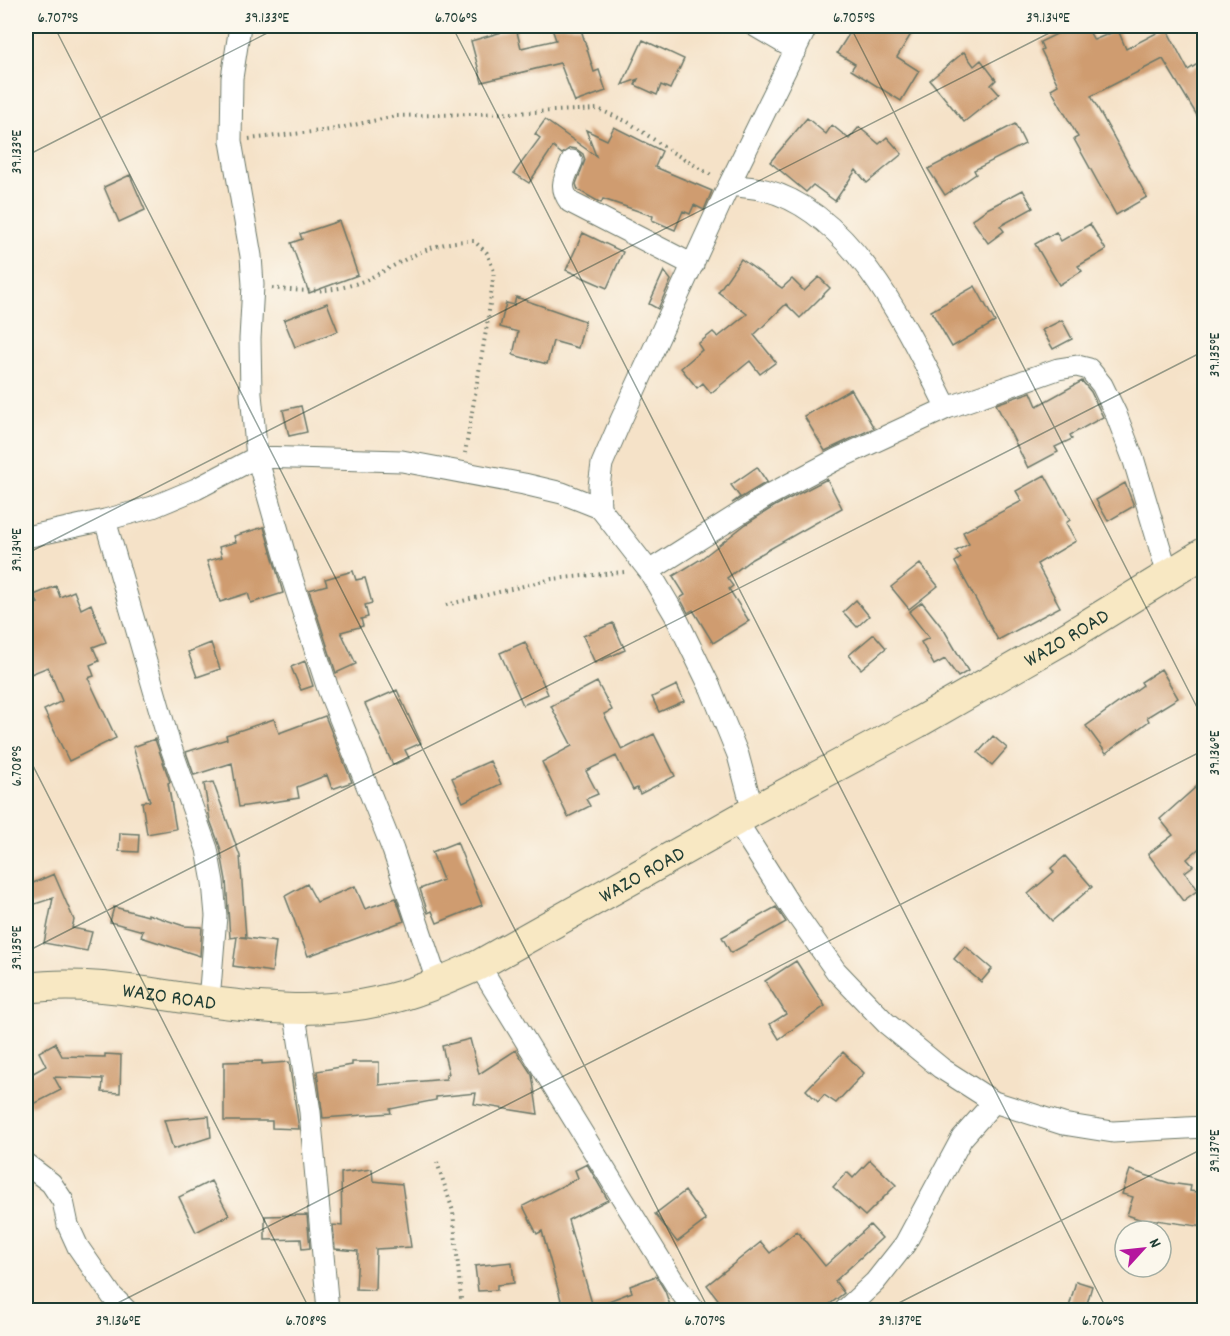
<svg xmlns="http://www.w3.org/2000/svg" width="1230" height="1336" font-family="Dekko,sans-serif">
  <rect width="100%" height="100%" fill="#fbf7ec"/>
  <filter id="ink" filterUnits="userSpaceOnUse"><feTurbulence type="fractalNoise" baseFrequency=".0167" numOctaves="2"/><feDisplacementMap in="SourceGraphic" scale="12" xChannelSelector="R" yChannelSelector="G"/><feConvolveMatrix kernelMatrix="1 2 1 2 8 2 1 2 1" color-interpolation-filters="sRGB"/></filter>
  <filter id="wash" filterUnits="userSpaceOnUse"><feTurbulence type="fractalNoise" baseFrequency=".008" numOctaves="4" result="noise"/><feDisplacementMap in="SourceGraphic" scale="24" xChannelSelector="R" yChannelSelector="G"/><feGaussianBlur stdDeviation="1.35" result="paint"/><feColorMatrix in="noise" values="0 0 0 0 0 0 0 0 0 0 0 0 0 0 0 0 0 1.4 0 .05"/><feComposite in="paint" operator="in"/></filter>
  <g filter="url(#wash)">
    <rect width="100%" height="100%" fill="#f5e2c8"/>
    <g id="blocks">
      <path fill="#cf9c70" d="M551,26H580L594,72L599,70L606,91L575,102L560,63L482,82L471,41L516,28L521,48L556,40Z
        M854,26H916L897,57L919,71L901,101L851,70L855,64L837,53Z
        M1073,26H1086L1094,40L1118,30L1126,49L1166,28L1188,70L1204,60V127L1163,59L1091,96L1147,197L1116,215L1074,139L1078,137L1051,89L1058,85L1041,50L1043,49L1040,42Z
        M643,40L684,59L670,89L661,85L657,95L635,85L638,79L622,85Z
        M964,52L974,66L981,60L996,80L991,85L999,94L964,122L930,80Z
        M807,118L826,134L832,125L849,139L859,127L879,144L887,137L902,154L867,183L856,170L835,201L813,185L806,192L770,162Z
        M545,120L596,156L586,130L607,140L614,127L662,151L655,167L712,191L704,210L694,205L690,214L683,211L675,230L652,220L653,216L603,199L601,203L578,190L576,184L585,160L583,154L576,149L570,148L562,154L553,147L529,183L514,173L540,138L535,134Z
        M1015,124L1025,144L974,170L976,174L945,195L928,169Z
        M130,175L145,210L119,222L104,187Z
        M1023,190L1033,208L1000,226L1004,231L988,243L972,220L987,209Z
        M339,221L358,275L309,293L291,243L302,239L300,234Z
        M1090,224L1106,250L1078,266L1082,271L1059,285L1035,244L1056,232L1061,241Z
        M583,233L623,252L607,288L566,270Z
        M741,259L782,288L792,279L804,291L819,277L830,288L800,318L786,304L754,335L776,362L760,374L750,361L711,393L703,383L697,388L681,368L702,350L698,344L713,332L718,337L747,314L718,292Z
        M664,271L671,280L658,309L649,304Z
        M975,286L995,322L952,347L931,311Z
        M516,297L585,321L578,348L553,341L547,364L513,355L518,332L500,327L506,303L514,305Z
        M327,303L338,331L295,347L284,320Z
        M1062,320L1072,339L1053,349L1042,330Z
        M1082,381L1091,392L1103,417L1070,435L1072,439L1055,447L1058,452L1028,468L996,404L1031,392L1037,406Z
        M851,389L874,428L825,451L804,416Z
        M301,406L307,432L289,436L283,410Z
        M757,467L767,482L732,503L740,497L731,485Z
        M1045,475L1070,520L1066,523L1076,541L1037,564L1060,607L998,640L955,562L961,558L956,551L969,544L963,532L1022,501L1016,491Z
        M827,479L842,508L752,559L727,578L733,586L729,589L749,621L713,643L693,610L688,613L687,611L680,598L685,595L673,576L701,559L746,524L775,506Z
        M1125,483L1134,506L1108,521L1096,500Z
        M264,527L283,593L251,603L248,593L220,602L207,561L222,557L219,547L236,542L234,536Z
        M920,564L938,586L909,609L891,587Z
        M353,571L356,580L365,578L372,603L365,605L368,617L361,619L363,626L341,632L356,664L336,673L309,590L327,585L325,579Z
        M56,586L60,597L74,591L81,609L91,604L106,642L93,647L99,661L90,665L94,676L88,678L116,738L69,761L44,710L62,701L48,667L26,676V608L38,603L34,595Z
        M856,600L869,616L857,627L843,612Z
        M922,602L944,630L968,671L958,677L945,659L934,665L921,642L929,638L909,612Z
        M613,623L625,650L595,663L583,636Z
        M874,634L886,648L861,669L849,655Z
        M525,642L548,694L523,705L500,653Z
        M211,643L220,669L197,677L188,652Z
        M305,661L313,686L301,690L291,667Z
        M1161,669L1178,698L1147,717L1149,721L1106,753L1086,726L1143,685L1141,682Z
        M597,682L612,710L604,714L622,750L654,734L675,776L640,794L637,788L633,790L616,756L586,771L598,794L586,799L590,806L568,817L542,762L572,746L551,706Z
        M677,685L684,701L659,712L652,697Z
        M397,690L421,743L405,750L409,758L393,765L365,704Z
        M325,716L352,782L332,789L327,775L297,787L299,798L239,807L232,763L194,775L186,752L227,739L226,735L274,719L279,733Z
        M993,736L1007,748L992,765L978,753Z
        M155,739L170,782L168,783L176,829L147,834L142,802L150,801L133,747Z
        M490,761L501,784L463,802L452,778Z
        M1204,780V844L1187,859L1193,866L1185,872L1198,890L1183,901L1148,854L1173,835L1160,819Z
        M213,782L240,856L246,937H240L276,942L272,972L233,966L237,937L230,938L226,880L220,847L210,820L204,784Z
        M120,833L139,834L138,852L119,851Z
        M457,842L482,905L437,923L432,911L428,913L420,889L443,880L432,852Z
        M1065,856L1092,887L1052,921L1028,894L1054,872L1051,868Z
        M54,874L74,920L72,928L92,932L87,951L44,943L53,898L26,907V886Z
        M307,884L317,902L355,886L365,909L396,898L404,921L308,956L285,896Z
        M114,907L148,916V914L184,926L202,927L200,956L141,937L143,931L110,922Z
        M776,907L786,922L731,953L722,937Z
        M965,946L992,969L981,982L954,959Z
        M796,961L825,1006L779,1039L770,1024L786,1014L765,981Z
        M470,1039L479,1074L516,1050L532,1075L538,1114L474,1104L476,1093L436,1097V1100L390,1109L391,1113L323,1118L317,1071L352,1065V1062H379V1085L446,1079V1074H449L442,1046Z
        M55,1043L62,1056L105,1057V1054L121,1055L120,1093L102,1092L103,1079L54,1077L61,1090L30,1106L26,1096V1077L46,1066L39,1052Z
        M843,1052L864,1073L836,1103L824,1095L818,1102L806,1090Z
        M262,1061V1064L289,1062L299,1129L272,1128V1121H224V1062Z
        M209,1116L211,1137L173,1149L164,1120Z
        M870,1160L896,1185L865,1216L833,1187L847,1172L853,1178Z
        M587,1164L608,1200L568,1220L593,1307L632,1292L630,1286L656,1276L665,1291L672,1311H564L542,1231L537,1234L523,1206L578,1178L575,1170Z
        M372,1169L373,1181L402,1184L411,1247L376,1249L375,1290L356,1289L358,1251L335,1249L333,1225L342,1226L341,1173Z
        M1130,1170L1169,1183L1191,1186L1190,1191L1204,1193V1227L1149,1219L1148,1222L1127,1215L1133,1197L1122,1194Z
        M211,1181L229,1215L196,1232L179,1197Z
        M685,1191L706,1220L677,1242L655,1214Z
        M307,1215L310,1248L302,1249L301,1239L265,1240V1216Z
        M870,1225L882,1238L835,1281L844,1293L821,1311H727L707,1285L761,1242L770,1253L797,1231L825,1266Z
        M512,1262L514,1283L497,1285V1290L478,1291L475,1266Z
        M1076,1281L1092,1286L1085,1311H1068Z"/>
    </g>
  </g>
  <g filter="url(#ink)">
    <use href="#blocks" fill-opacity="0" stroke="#6a7768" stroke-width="1.5"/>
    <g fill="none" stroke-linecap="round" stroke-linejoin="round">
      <g stroke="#6a7768" stroke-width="23">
        <path id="minor" d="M240,26L232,78L231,141L251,256L253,285L250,339L251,394L257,457L288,566L328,689L393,850L438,984
          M755,26L796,50
          M572,161C565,178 558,186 570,202L693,265
          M729,185C741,187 754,187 765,190C855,213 909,333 947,408
          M105,520L169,742L207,849L213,882L216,916L209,1001
          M26,537L105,520L153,507L196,489L257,457L402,461L524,484L562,493L600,508
          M649,571L769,495L837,459L947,408L1058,369L1077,366L1089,369L1102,385L1116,414L1134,461L1168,575
          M753,811L738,755L711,689L675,615L649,571L600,508L599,486L602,464L621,420L729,185L807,26
          M736,820L791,907L836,971L886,1023L941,1068L994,1102L1063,1124L1113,1132L1204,1127
          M479,965L677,1287L694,1310
          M294,1009L310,1112L328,1310
          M26,1164L51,1183L63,1201L68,1225L78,1247L112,1296L126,1310
          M845,1310L875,1282L905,1244L962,1138L994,1102"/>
      </g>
      <g stroke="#6a7768" stroke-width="32">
        <g id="secondary">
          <path id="s1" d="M26,988C87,980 146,993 207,1001C264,1009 324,1014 380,1001C415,994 447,979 479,965L753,811L917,723L1069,636L1204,553"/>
        </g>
      </g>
      <path stroke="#6a7768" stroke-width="4" stroke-dasharray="1.5 4.5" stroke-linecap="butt" d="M249,139L330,130L396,116L512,113L598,109L628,122L672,152L713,176
        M272,288C303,292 333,293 363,281C402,264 428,240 474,241L487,253L494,271L488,319L465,453
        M446,605L552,579L624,572
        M437,1162L453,1211L462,1310"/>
      <use href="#minor" stroke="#fff" stroke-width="21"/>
      <use href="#secondary" stroke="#f8e8c3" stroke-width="30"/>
    </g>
  </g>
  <path fill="none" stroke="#1f3d34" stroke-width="1.5" stroke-opacity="0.45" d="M54,26L709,1310M452,26L1107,1310M850,26L1204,721M26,156L281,26M26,554L1063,26M26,752L310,1310M26,952L1204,351M104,1310L1204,750M885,1310L1204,1148"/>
  <g text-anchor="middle" stroke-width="4.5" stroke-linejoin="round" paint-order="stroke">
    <g font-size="21" fill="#1f3d34" stroke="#fbf7ec">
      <text dy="7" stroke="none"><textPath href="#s1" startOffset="1134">WAZO ROAD</textPath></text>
      <text dy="7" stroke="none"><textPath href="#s1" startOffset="648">WAZO ROAD</textPath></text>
      <text dy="7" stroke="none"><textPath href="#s1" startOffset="144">WAZO ROAD</textPath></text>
    </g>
  </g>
  <rect width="1230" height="1336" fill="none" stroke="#fbf7ec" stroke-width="66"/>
  <g transform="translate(1143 1249) rotate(63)"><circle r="28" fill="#fbf7ec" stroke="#a3ada2" stroke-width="1.5"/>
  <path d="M0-4.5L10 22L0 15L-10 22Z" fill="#b5179e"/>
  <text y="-9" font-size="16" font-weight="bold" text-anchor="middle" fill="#1f3d34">N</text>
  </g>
  <rect x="33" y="33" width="1164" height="1270" fill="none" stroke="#1f3d34" stroke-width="2"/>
  <g font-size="15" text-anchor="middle" fill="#1f3d34">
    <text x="58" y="22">6.707°S</text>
    <text x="267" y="22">39.133°E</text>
    <text x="456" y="22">6.706°S</text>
    <text x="854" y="22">6.705°S</text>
    <text x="1048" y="22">39.134°E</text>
    <text transform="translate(16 152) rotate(-90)" y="5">39.133°E</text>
    <text transform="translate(1214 355) rotate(-90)" y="5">39.135°E</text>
    <text transform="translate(16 550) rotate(-90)" y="5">39.134°E</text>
    <text transform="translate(1214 753) rotate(-90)" y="5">39.136°E</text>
    <text transform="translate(16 766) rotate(-90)" y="5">6.708°S</text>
    <text transform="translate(16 948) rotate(-90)" y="5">39.135°E</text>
    <text transform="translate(1214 1151) rotate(-90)" y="5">39.137°E</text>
    <text x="118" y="1325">39.136°E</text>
    <text x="306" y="1325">6.708°S</text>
    <text x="705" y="1325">6.707°S</text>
    <text x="900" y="1325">39.137°E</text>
    <text x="1103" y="1325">6.706°S</text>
  </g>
</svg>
